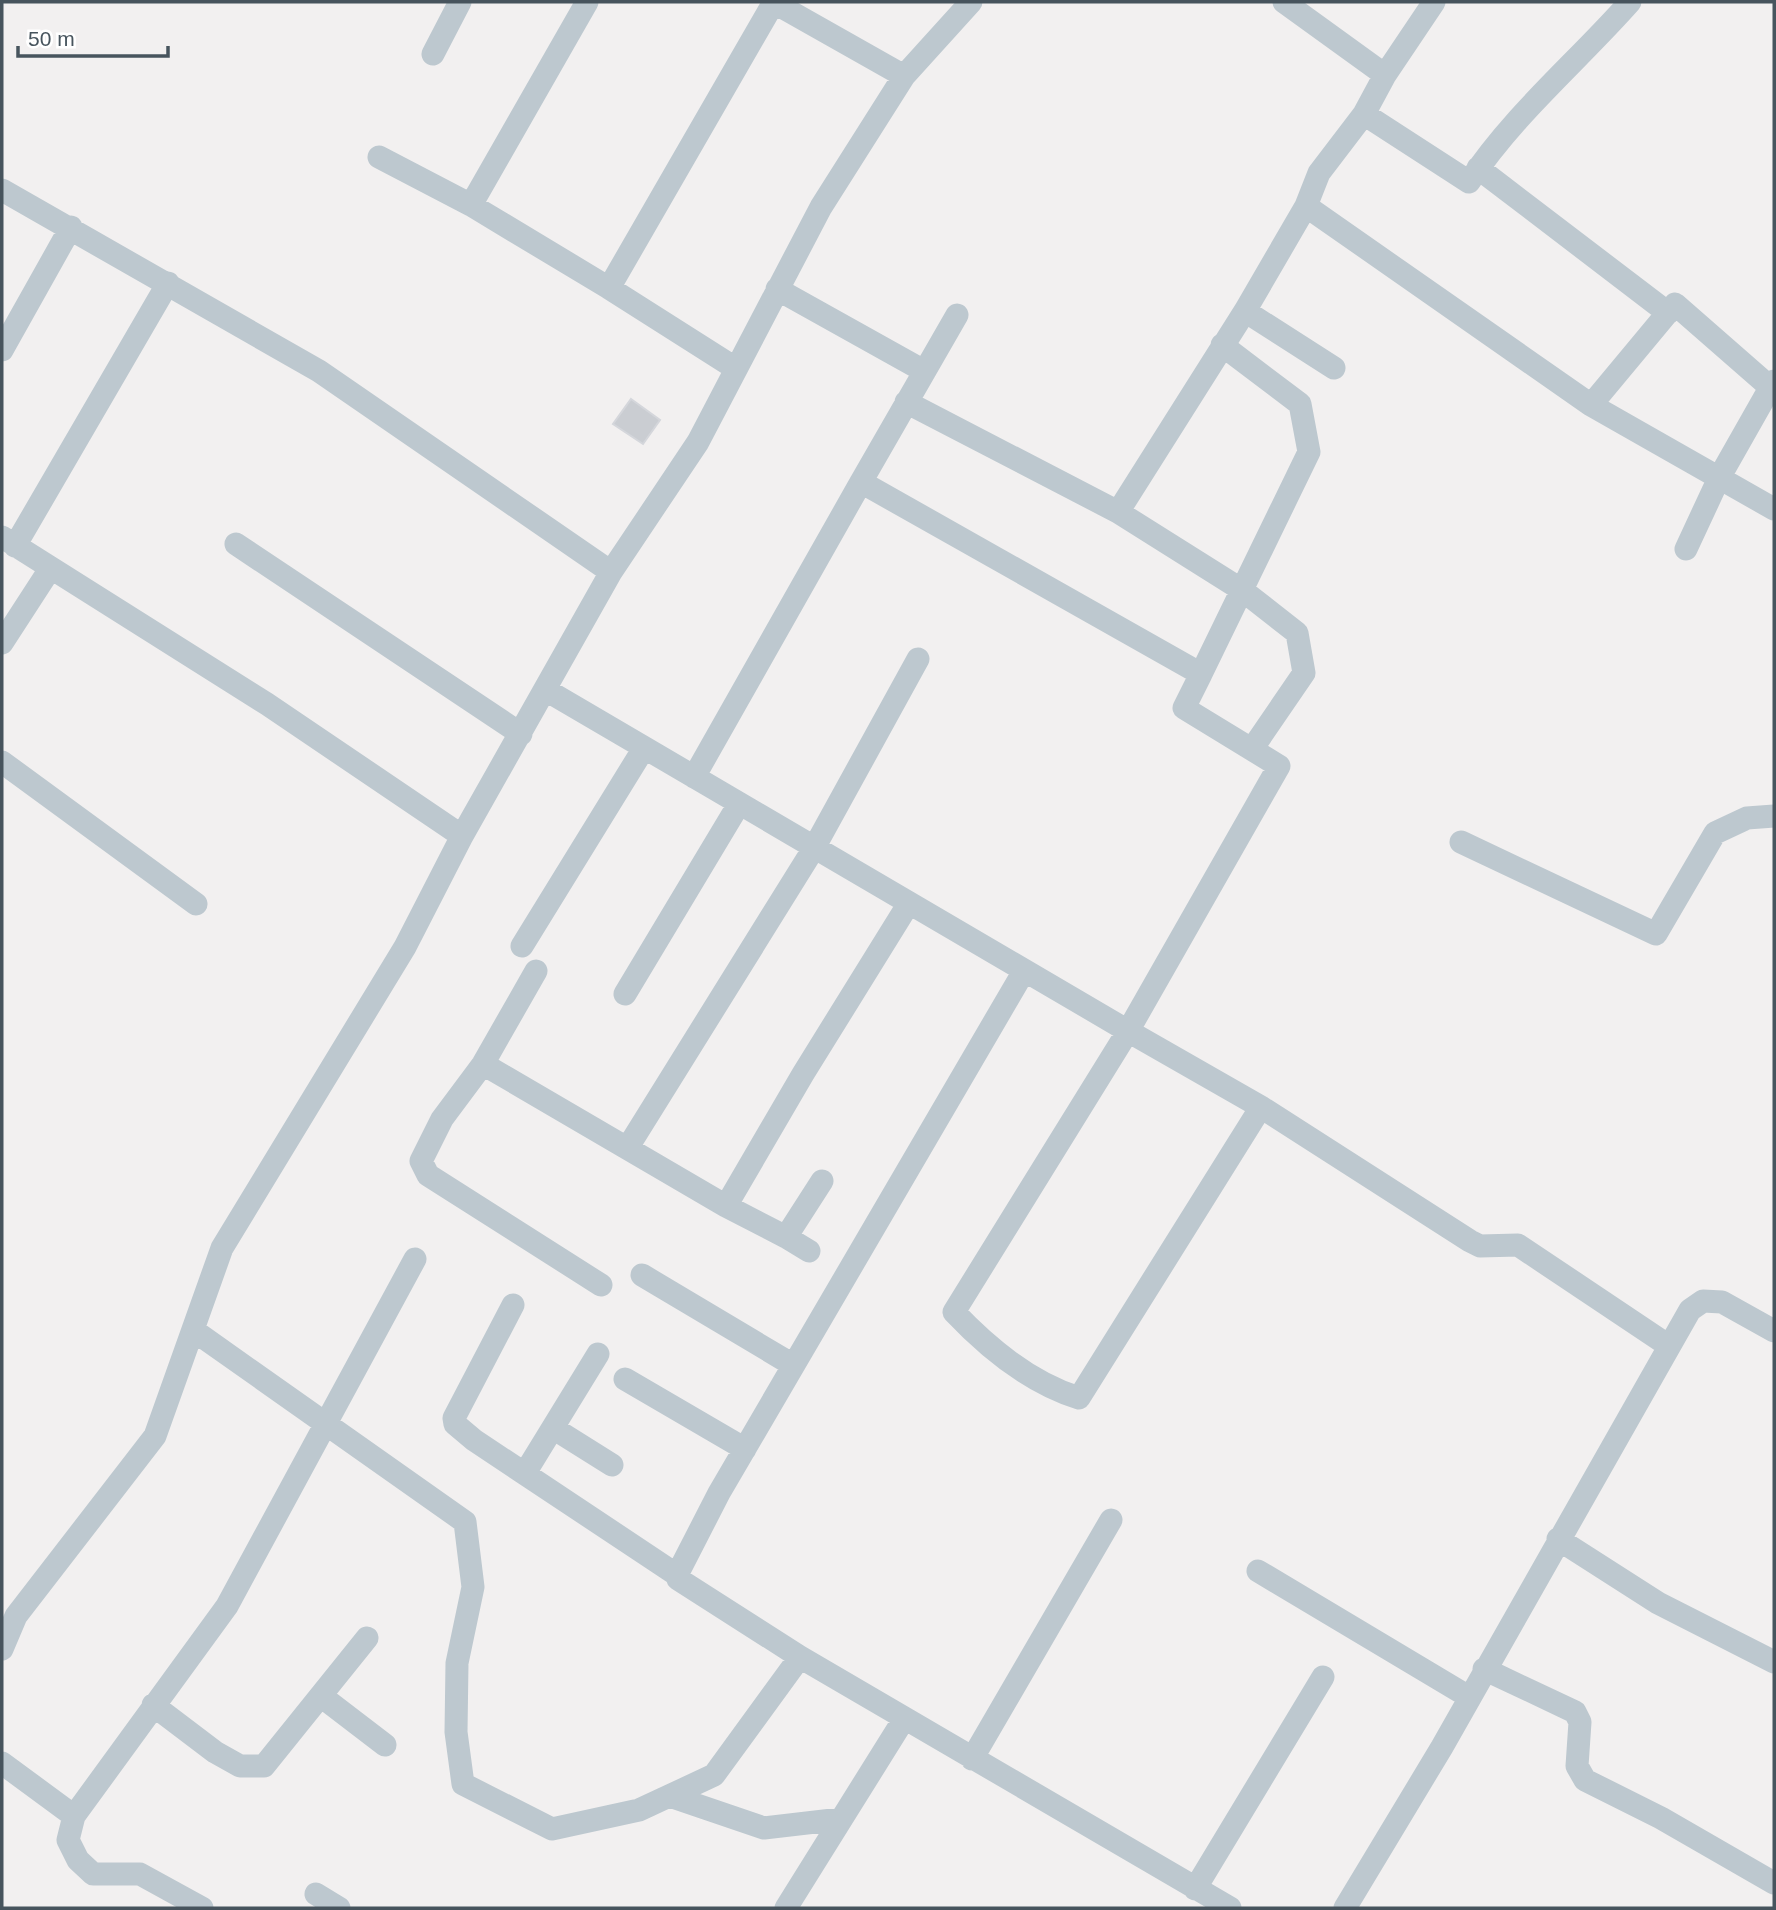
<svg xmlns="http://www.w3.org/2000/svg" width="1776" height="1910" font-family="Helvetica,sans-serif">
  <rect width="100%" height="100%" fill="#f2f0f0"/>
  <path fill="#cacdd2" stroke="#d4d6db" stroke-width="2" d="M631,399L660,420L643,444L613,424Z"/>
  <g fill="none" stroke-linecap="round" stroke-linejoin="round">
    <path stroke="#bdc8cf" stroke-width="23" d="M773,2L904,76
      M1284,2L1385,75
      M1434,2L1385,75L1364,114L1319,173L1306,206L1591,405L1774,509
      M433,54L460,2
      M1364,114L1469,182C1514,114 1577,62 1630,2
      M379,157L471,205L587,2
      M1478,168L1668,313
      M2,190L319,371L611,572
      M471,205L609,288
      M777,289L924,371
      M1245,311L1334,368
      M2,350L71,227
      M735,368L609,288L774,2
      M906,402L1118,512L1245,311L1306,206
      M1591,405L1675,304L1770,387
      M861,482L957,315
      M1118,512L1242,590L1297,633L1304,673L1252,749
      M2,537L267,704L462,836
      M236,544L521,734
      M15,546L168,283
      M1686,549L1719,478L1774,381
      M2,643L50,569
      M1201,674L1309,452L1300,404L1222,345
      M546,690L1128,1031L1279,766L1184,708L1201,674L861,482L694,777
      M2,762L196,904
      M1461,842L1656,934L1715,833L1747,818L1774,816
      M522,946L644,748
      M536,971L483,1064L442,1119L421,1161L428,1175L601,1285
      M1024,971L719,1493L679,1571L678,1579L800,1657L1230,1908
      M625,994L739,804
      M483,1064L726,1206L786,1237L822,1181
      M1261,1107L1079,1398C1031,1383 988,1348 954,1312L1128,1031L1261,1107L1470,1241L1480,1246L1518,1245L1669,1346
      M628,1147L814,848L918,659
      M726,1206L803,1074L909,903
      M786,1237L809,1251
      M642,1275L793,1365
      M513,1305L454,1418L455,1424L474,1440L677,1575
      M193,1330L465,1522L473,1587L457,1663L456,1732L463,1784L552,1829L639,1810L714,1775L800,1657
      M625,1379L745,1449
      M553,1428L612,1465
      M525,1473L598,1354
      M1558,1539L1658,1603L1774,1662
      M1258,1571L1469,1697
      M2,1649L16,1616L155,1436L222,1248L405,947L462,836L611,572L698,442L821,207L904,76L971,2
      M1484,1669L1575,1712L1580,1722L1577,1766L1585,1780L1661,1818L1774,1883
      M321,1696L385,1745
      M153,1705L215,1752L240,1766H264L367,1638
      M972,1759L1111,1520
      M2,1763L74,1816L227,1606L415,1259
      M670,1796L764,1828L841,1819
      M74,1816L68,1840L78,1860L93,1874H140L202,1908
      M1195,1889L1323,1677
      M316,1894L339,1908
      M786,1908L904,1719
      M1345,1908L1442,1747L1690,1310L1703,1301L1722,1302L1774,1331"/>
  </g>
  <rect width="1776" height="1910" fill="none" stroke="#47545d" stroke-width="7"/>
  <path d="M18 46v10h150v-10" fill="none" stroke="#47545d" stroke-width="3.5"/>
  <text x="28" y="46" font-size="21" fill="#47545d" stroke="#ffffff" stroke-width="5" paint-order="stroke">50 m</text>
</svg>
